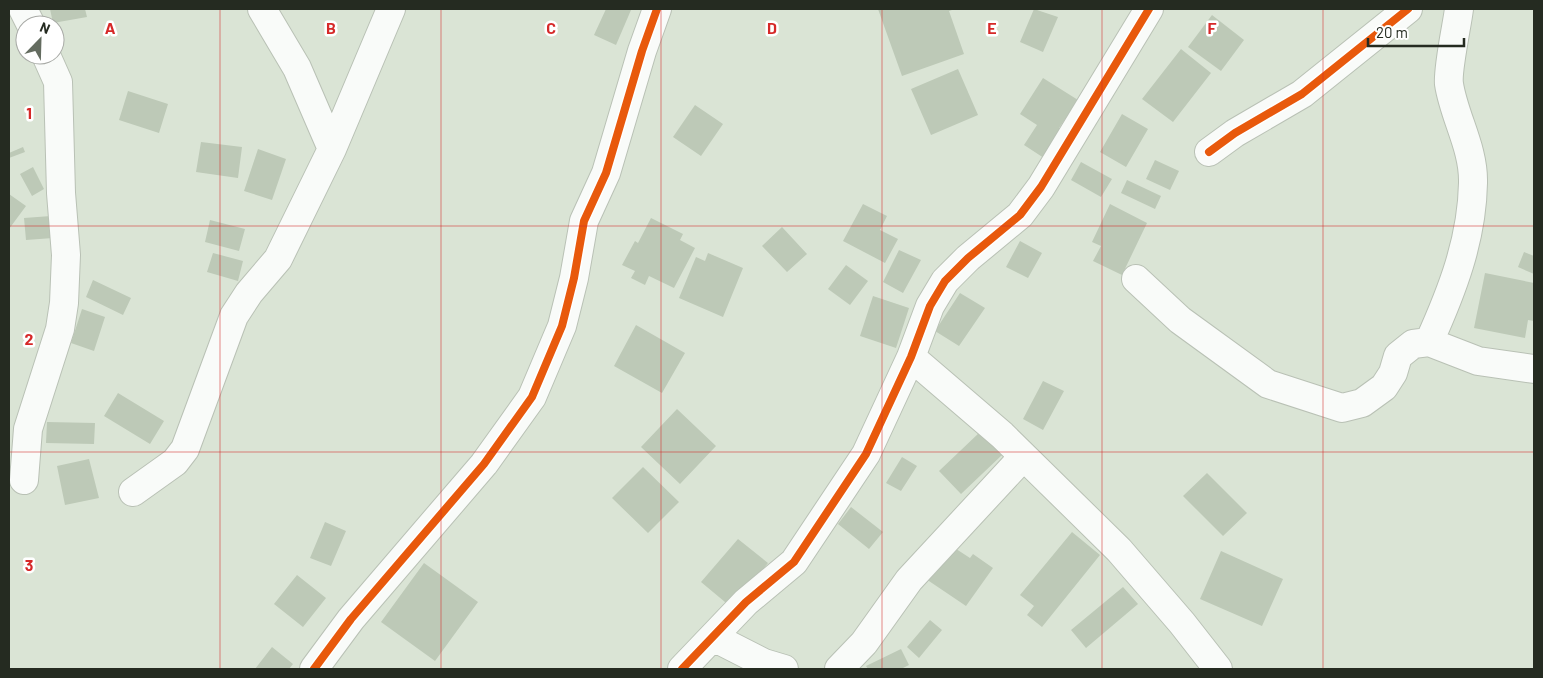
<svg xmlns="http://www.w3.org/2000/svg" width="1543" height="678" font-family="Barlow,sans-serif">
  <rect width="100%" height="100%" fill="#dae4d5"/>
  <path fill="#bdc9b7" d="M50,9H85L87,17L53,23Z
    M606,9L631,10L616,45L594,35Z
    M878,9H955L949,11L964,54L902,76Z
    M1034,9L1058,17L1043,52L1020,42Z
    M1212,15L1244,40L1221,71L1188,47Z
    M1181,49L1211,73L1173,122L1142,99Z
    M958,69L978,115L931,135L911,89Z
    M1043,78L1078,100L1059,128L1066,132L1047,160L1024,145L1037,125L1020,114Z
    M128,91L168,104L159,133L119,120Z
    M695,105L723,124L701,156L673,137Z
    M1122,114L1148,129L1126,167L1100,152Z
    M201,142L242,147L238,178L196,172Z
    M23,147L25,152L9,158V153Z
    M258,149L286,159L272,200L244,191Z
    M1155,160L1179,171L1170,190L1146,179Z
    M1081,162L1112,179L1101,197L1071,180Z
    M33,167L44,189L32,196L20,174Z
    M1127,180L1161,196L1155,209L1121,193Z
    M9,194L26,206L9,229Z
    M863,204L887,216L880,230L898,239L885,263L843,241Z
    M1110,204L1147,223L1122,275L1093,261L1101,246L1092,242Z
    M51,216L53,238L26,240L24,218Z
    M651,218L683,234L680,240L695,248L674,288L649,276L645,285L631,278L635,271L622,265L635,241L638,243Z
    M210,220L245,229L239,251L205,242Z
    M782,227L807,254L787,272L762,246Z
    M1020,241L1042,253L1028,278L1006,267Z
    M899,250L921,260L903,293L883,282Z
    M1524,252L1534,256V274L1518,267Z
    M213,253L243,261L238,281L207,272Z
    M708,253L743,268L723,317L679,298L696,257L705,261Z
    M846,265L868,281L850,305L828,289Z
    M1485,273L1534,283V321L1528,320L1525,338L1474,328Z
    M93,280L131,298L123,315L86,297Z
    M960,293L985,308L959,346L935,331Z
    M873,296L909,308L896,348L860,336Z
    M82,309L105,317L94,351L71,343Z
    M636,325L685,353L662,393L614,366Z
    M1043,381L1064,391L1043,430L1023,419Z
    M118,393L164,421L150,444L104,416Z
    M677,409L716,446L680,484L641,447Z
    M47,422L95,423L94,444L46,443Z
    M980,432L1002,455L961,494L939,471Z
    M902,457L917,466L901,491L886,483Z
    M89,459L99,498L65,505L57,466Z
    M643,467L679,502L648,533L612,498Z
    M1207,473L1247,513L1223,536L1183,496Z
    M851,507L883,532L869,549L838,524Z
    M325,522L346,531L331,566L310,558Z
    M1072,532L1100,555L1042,627L1027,615L1034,606L1020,595Z
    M738,539L768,563L731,607L701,582Z
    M950,545L970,558L973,554L993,568L966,606L926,579Z
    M1221,551L1283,579L1262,626L1200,599Z
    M424,563L478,602L435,661L381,622Z
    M297,575L326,598L303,627L274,604Z
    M1123,587L1138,604L1086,648L1071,630Z
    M930,620L942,630L919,658L907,647Z
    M272,647L293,664L289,669H255Z
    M901,649L909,665L901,669H868L866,666Z"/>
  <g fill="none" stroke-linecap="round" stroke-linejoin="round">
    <g stroke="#b9c1b5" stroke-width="30">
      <path id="street" d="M23,9L31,25
        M262,9L297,68L332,149
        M1209,152L1235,133L1302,94L1408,9
        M1136,279L1180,320L1268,384L1342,408L1362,403L1384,387L1393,373L1398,356L1413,344L1429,342L1478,361L1534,369
        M1429,342C1452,291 1472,240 1473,183C1474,148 1454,117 1449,84C1447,71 1457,25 1459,9
        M911,357L1002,435L1119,550L1182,623L1218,669
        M24,480L28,429L60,329L64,303L66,255L61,193L58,82L46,55
        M133,492L175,462L185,449L234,316L249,293L278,259L332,149L391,9
        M713,637L764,663L784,669
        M314,669L351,619L484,464L532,397L562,326L574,278L584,221L606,173L642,51L657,9
        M682,669L746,602L794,562L866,454L911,357L930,306L945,281L968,258L1020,215L1041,187L1149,9
        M839,669L864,643L909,580L1023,457"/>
    </g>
    <use href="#street" stroke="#f9fbf9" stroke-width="28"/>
    <g stroke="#fff" stroke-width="11">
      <path id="cycleway" d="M1209,152L1235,133L1302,94L1408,9
        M314,669L351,619L484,464L532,397L562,326L574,278L584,221L606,173L642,51L657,9
        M682,669L746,602L794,562L866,454L911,357L930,306L945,281L968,258L1020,215L1041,187L1149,9"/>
    </g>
    <use href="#cycleway" stroke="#e8590c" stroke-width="8"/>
  </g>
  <path fill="none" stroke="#d62828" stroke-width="1" stroke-opacity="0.55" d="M220,9V669M441,9V669M661,9V669M882,9V669M1102,9V669M1323,9V669M9,226H1534M9,452H1534"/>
  <g font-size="16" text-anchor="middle" font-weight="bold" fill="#d62828" stroke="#fff" stroke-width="5" stroke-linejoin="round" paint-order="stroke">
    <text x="110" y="34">A</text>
    <text x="331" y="34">B</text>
    <text x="551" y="34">C</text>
    <text x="772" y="34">D</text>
    <text x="992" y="34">E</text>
    <text x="1212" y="34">F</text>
    <text x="29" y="119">1</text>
    <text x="29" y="345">2</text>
    <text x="29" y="571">3</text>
  </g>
  <rect width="1543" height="678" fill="none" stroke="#252b21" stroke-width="20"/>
  <g transform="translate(40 40) rotate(23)"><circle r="24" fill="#ffffff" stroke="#a8aaa6"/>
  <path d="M0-4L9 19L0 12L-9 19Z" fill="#646c60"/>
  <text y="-8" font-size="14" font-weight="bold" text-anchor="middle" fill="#252b21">N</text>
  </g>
  <path d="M1368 38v8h96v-8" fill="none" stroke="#252b21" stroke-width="2.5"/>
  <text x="1376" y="38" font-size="15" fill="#252b21" stroke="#ffffff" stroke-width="4" paint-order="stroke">20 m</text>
</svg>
